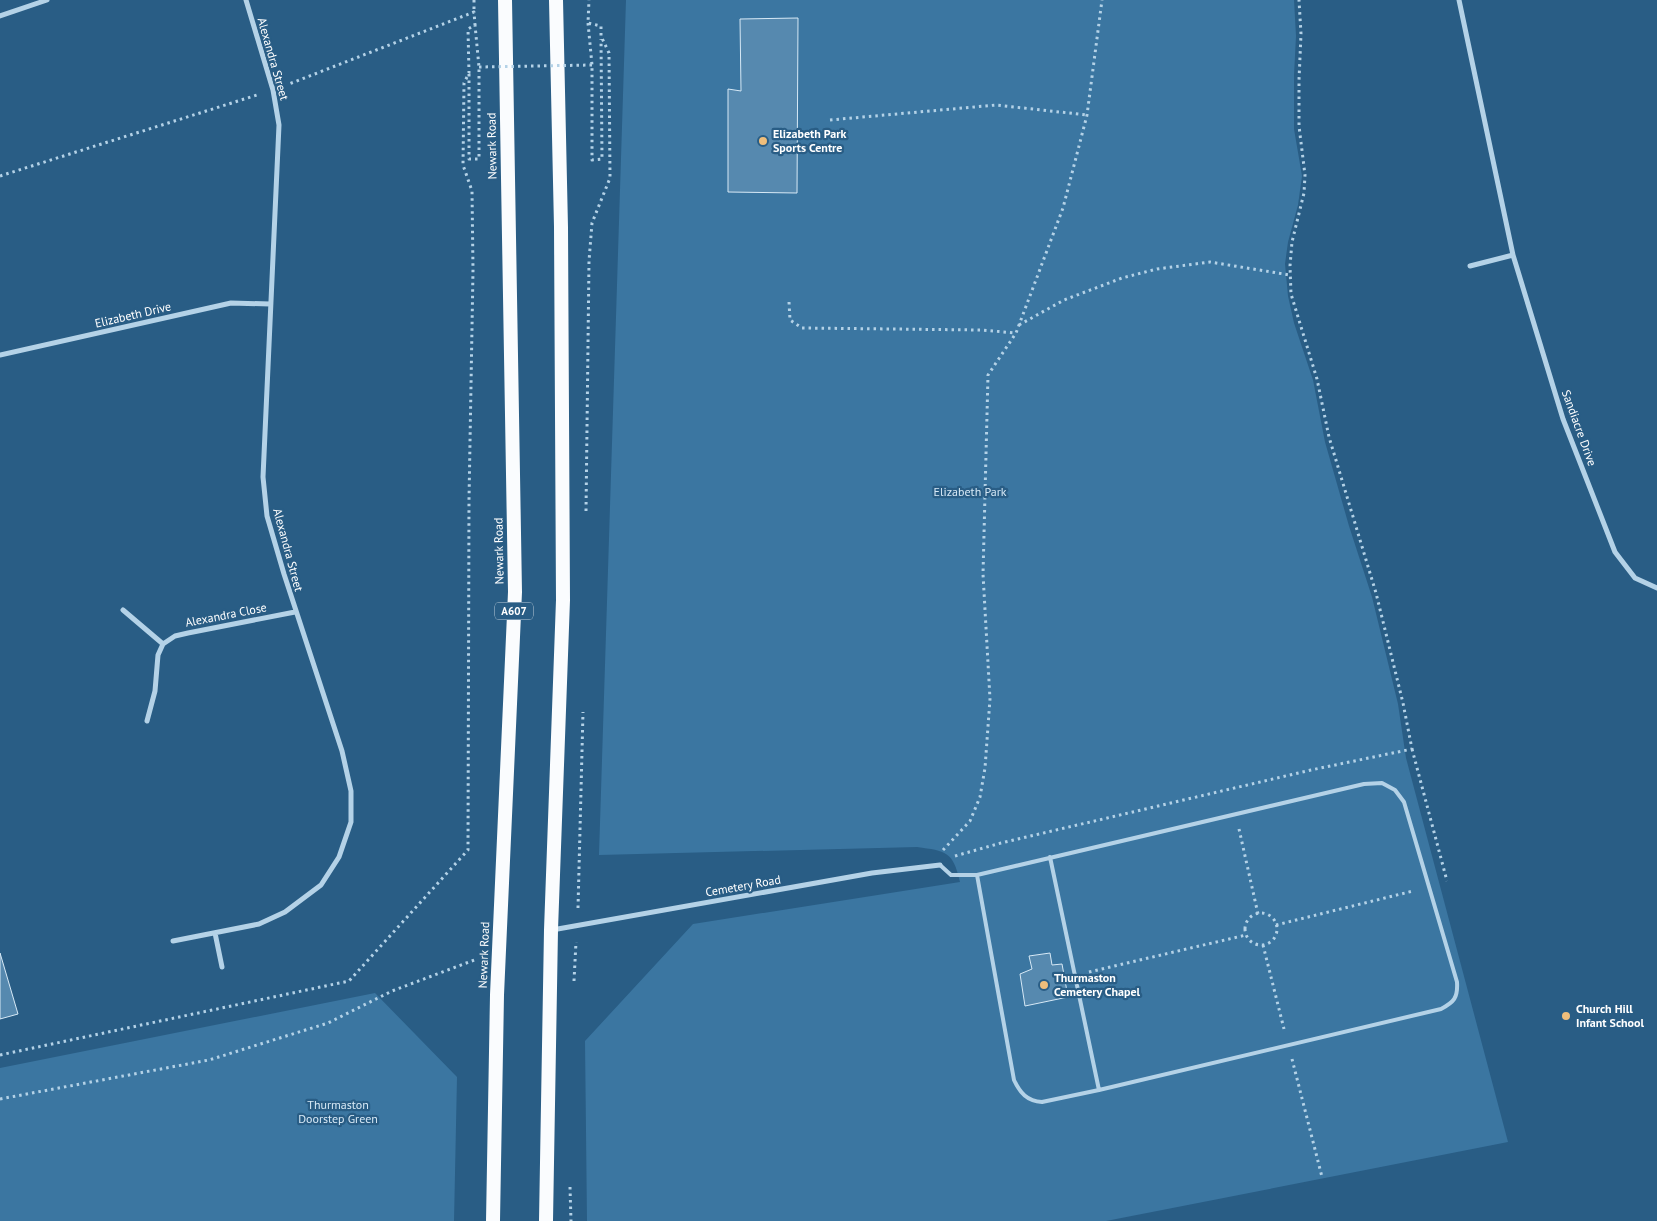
<svg xmlns="http://www.w3.org/2000/svg" width="1657" height="1221" font-family="'PT Sans',sans-serif">
  <rect width="100%" height="100%" fill="#295d85"/>
  <path fill="#3b76a1" d="M626,0H1294L1296,36L1294,75V129L1302,176L1298,205L1288,242L1285,264L1288,296L1294,323L1313,380L1325,442L1349,526L1372,597L1398,704L1406,758L1508,1142L1106,1221H587L585,1041L693,924L960,882C953,851 946,851 917,847L599,855Z
    M375,993L457,1077L454,1221H0V1068Z"/>
  <path fill="#5689af" stroke="#d7e9f6" d="M798,18L797,193L728,192V89L741,91L740,19Z
    M0,953L18,1014L0,1019Z
    M1050,953L1052,965L1062,964L1068,997L1025,1006L1020,974L1032,969L1029,956Z"/>
  <g fill="none" stroke-linecap="round" stroke-linejoin="round">
    <path stroke="#b4d2e7" stroke-width="3" stroke-dasharray="2.5 4" stroke-linecap="butt" d="M474,0V12
      M588,23L592,65V160L602,159L601,39
      M469,74V159H479V67L475,25
      M830,120L996,105L1087,115
      M0,176L257,95
      M789,302L790,320L802,328L981,330L1016,333
      M1019,325L1064,300L1122,278L1157,269L1210,262L1290,275
      M586,511L589,261L592,223L610,178L609,53L601,36V26L588,23L589,0
      M1412,749L1447,881
      M1239,829L1258,914
      M943,850L970,821L980,797L985,768L990,699L983,574L988,375L1016,333L1063,208L1087,115L1102,0
      M955,856L1001,843L1311,770L1412,749L1403,703L1376,593L1329,437L1317,379L1291,294L1290,266L1292,242L1304,193L1305,175L1299,126V80L1301,34L1299,0
      M578,908L583,712
      M1245 929a16 16 0 1 1 32 0a16 16 0 1 1-32 0Z
      M1276,925L1413,891
      M1263,945L1284,1029
      M1089,972L1246,935
      M574,981L576,942
      M0,1055L349,981L468,850L469,500L473,270L472,191L463,165L464,83L469,73L468,29L475,25L474,12L289,84
      M1292,1059L1322,1177
      M0,1099L209,1060L328,1023L392,991L477,959
      M570,1187L571,1221"/>
    <path stroke="#b4d2e7" stroke-width="4" d="M1050,857L1099,1090
      M940,865L951,875H977L1364,784L1382,783L1395,790L1404,802L1457,982C1458,998 1454,1002 1441,1009L1099,1090L1042,1102C1027,1101 1020,1093 1014,1080L977,875"/>
    <path stroke="#b4d2e7" stroke-width="5" d="M1459,0L1513,255L1563,419L1615,552L1635,578L1657,588
      M0,16L47,0
      M1470,266L1513,255
      M0,355L231,303L270,304
      M123,610L163,644
      M147,721L155,691L158,655L163,644L175,636L188,633L295,612
      M552,930L872,873L940,865
      M215,933L222,967
      M173,941L259,924L285,912L321,885L339,857L351,822V791L342,751L284,574L267,516L263,477L279,125L273,90L246,0"/>
    <path stroke="#fafcfe" stroke-width="14" d="M493,1221L497,995L515,592L505,0
      M546,1221L551,930L563,600L561,227L556,0"/>
    <path stroke="#b4d2e7" stroke-width="3" stroke-dasharray="2.5 4" stroke-linecap="butt" d="M479,67L592,65"/>
  </g>
  <g fill="#efbe7b" stroke="#295d85" stroke-width="2">
    <circle cx="763" cy="141" r="5"/>
    <circle cx="1044" cy="985" r="5"/>
    <circle cx="1566" cy="1016" r="5"/>
  </g>
  <g text-anchor="middle" stroke-width="4.5" stroke-linejoin="round" paint-order="stroke">
    <rect fill="#295d85" stroke="#bfceda" stroke-width="1" x="495" y="602.5" width="38" height="17" rx="4"/>
    <g font-size="11" font-weight="bold" fill="#fff">
      <text x="514" y="615">A607</text>
    </g>
    <g font-size="12" fill="#fff" stroke="#295d85">
      <text transform="translate(273 59) rotate(74)" y="4">Alexandra Street</text>
      <text transform="translate(492 146) rotate(-91)" y="4">Newark Road</text>
      <text transform="translate(133 315) rotate(-13)" y="4">Elizabeth Drive</text>
      <text transform="translate(1579 428) rotate(70)" y="4">Sandiacre Drive</text>
      <text transform="translate(288 550) rotate(75)" y="4">Alexandra Street</text>
      <text transform="translate(499 551) rotate(-91)" y="4">Newark Road</text>
      <text transform="translate(226 615) rotate(-11)" y="4">Alexandra Close</text>
      <text transform="translate(743 886) rotate(-10)" y="4">Cemetery Road</text>
      <text transform="translate(484 955) rotate(-88)" y="4">Newark Road</text>
    </g>
    <g font-size="12" font-weight="bold" fill="#fff" stroke="#295d85" text-anchor="start">
      <text x="773" y="138">Elizabeth Park<tspan x="773" dy="14">Sports Centre</tspan></text>
      <text x="1054" y="982">Thurmaston<tspan x="1054" dy="14">Cemetery Chapel</tspan></text>
      <text x="1576" y="1013">Church Hill<tspan x="1576" dy="14">Infant School</tspan></text>
    </g>
    <g font-size="12" fill="#d7e9f6" stroke="#295d85">
      <text x="970" y="496">Elizabeth Park</text>
      <text x="338" y="1109">Thurmaston<tspan x="338" dy="14">Doorstep Green</tspan></text>
    </g>
  </g>
</svg>
